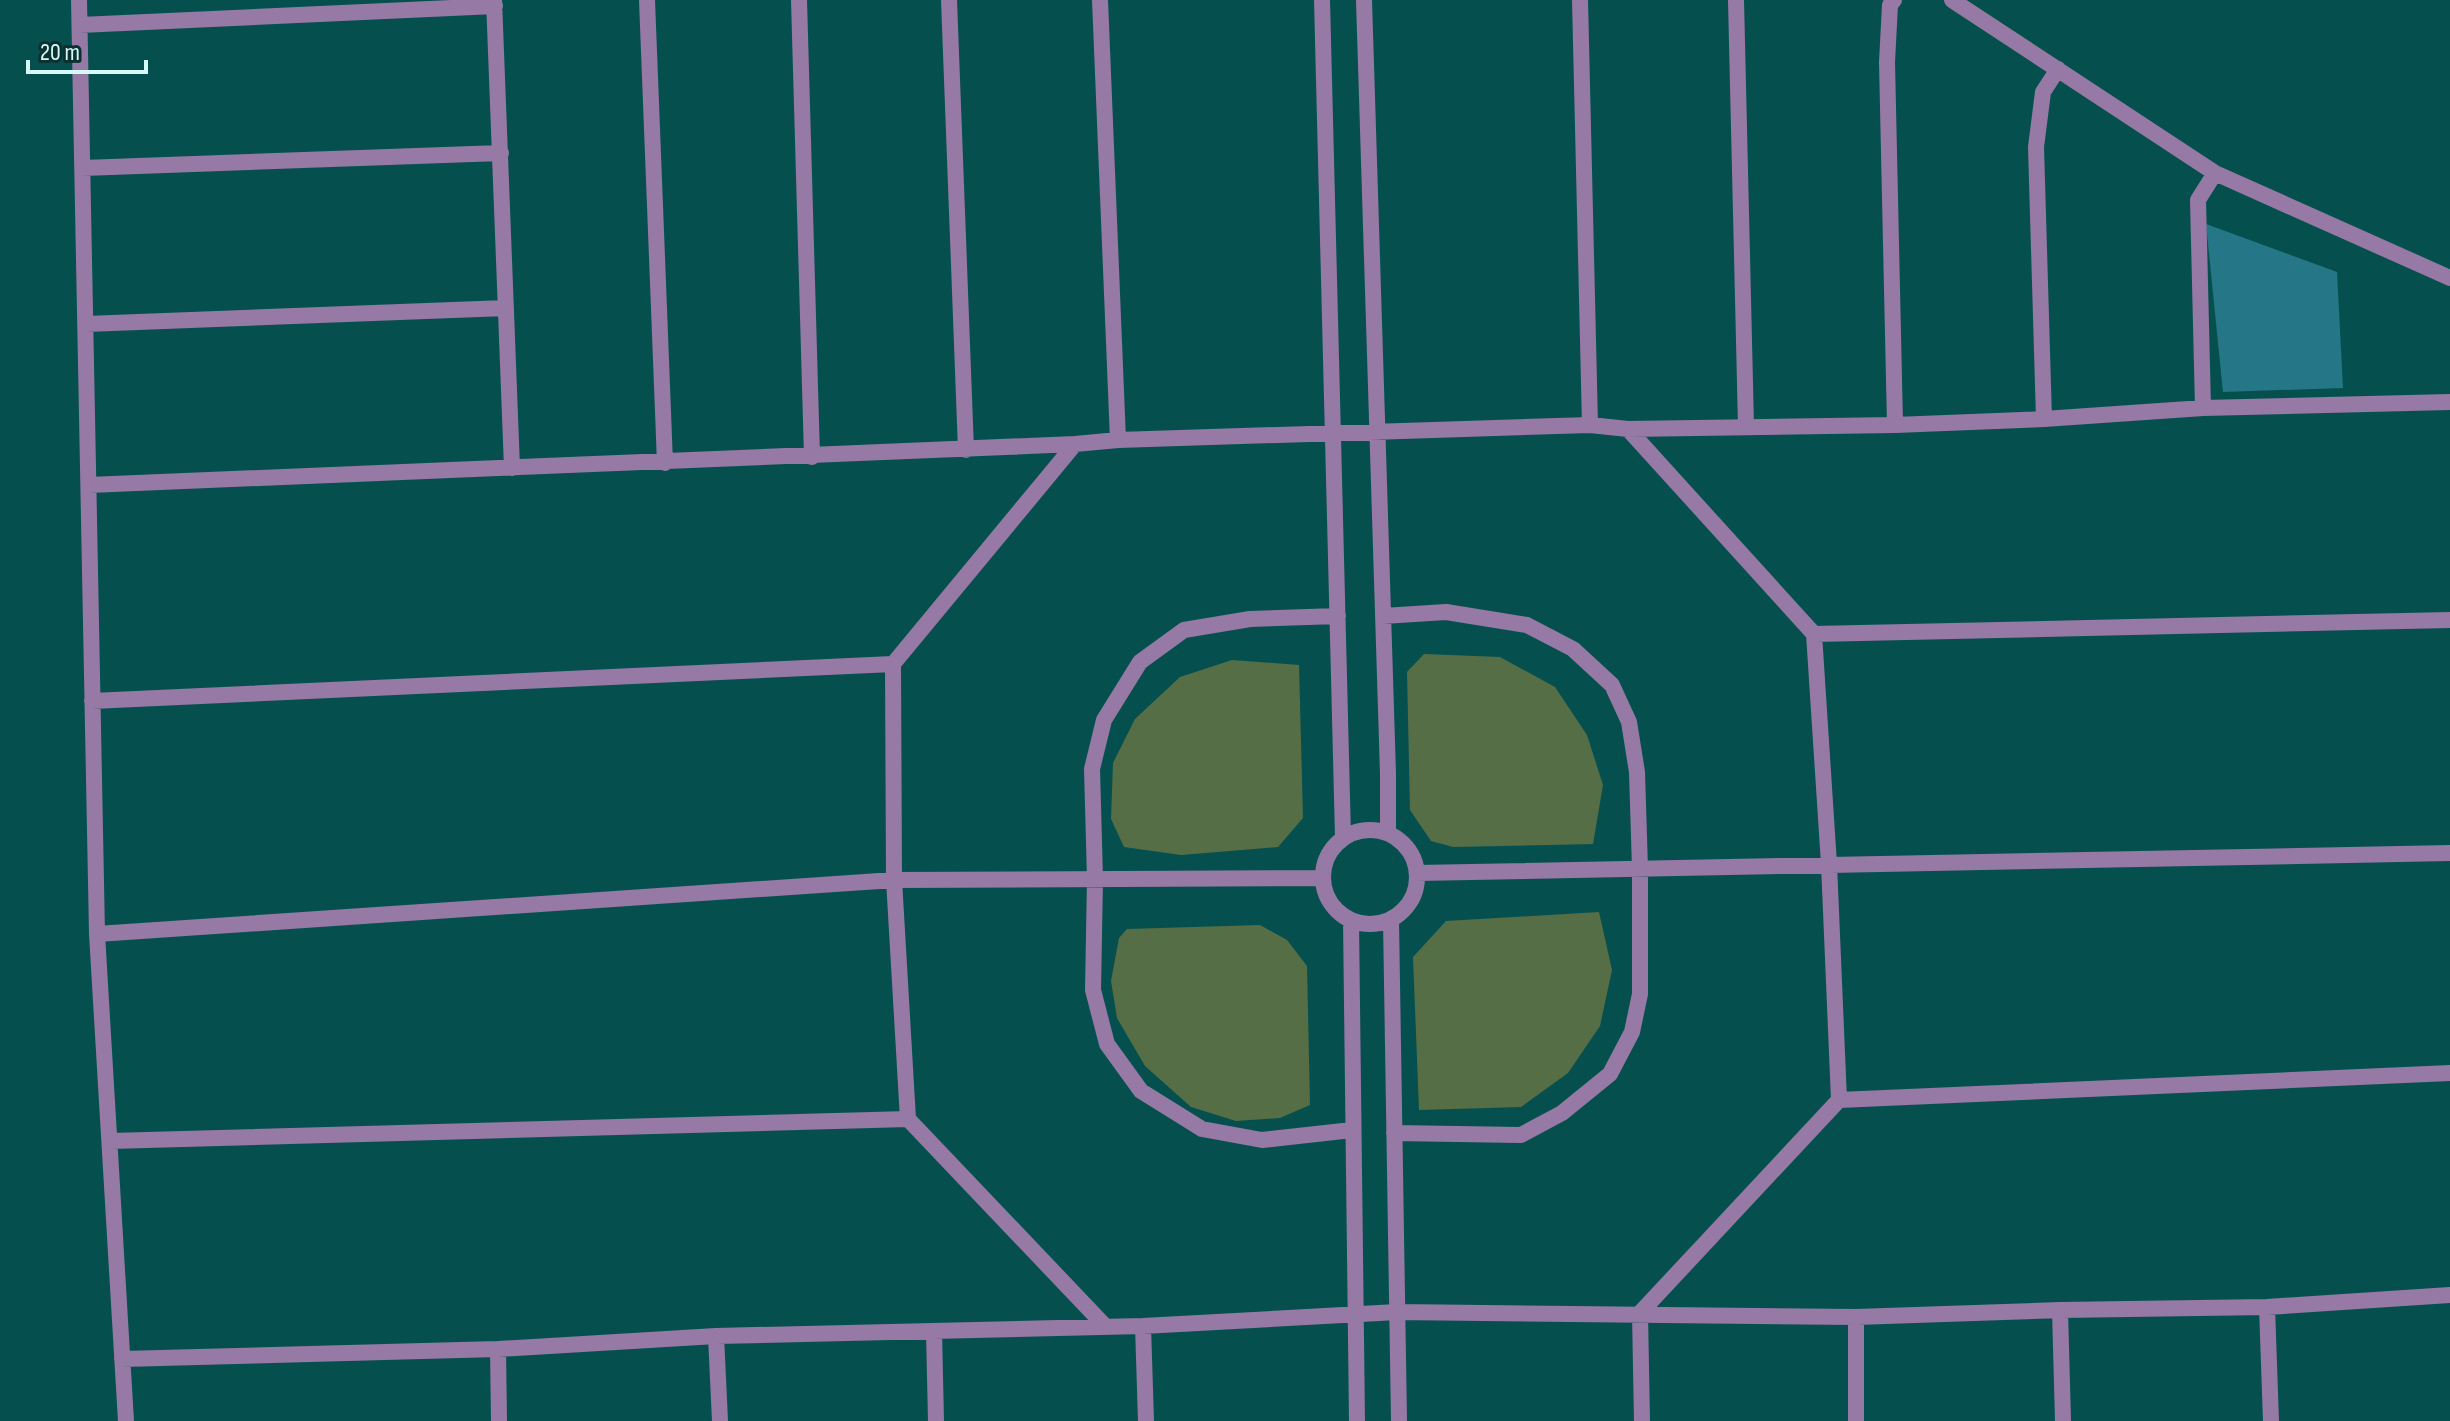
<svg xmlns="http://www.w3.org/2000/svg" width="2450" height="1421" font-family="'Sofia Sans Condensed',sans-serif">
  <rect width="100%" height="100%" fill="#05504f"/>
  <path fill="#556e46" d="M1424,654L1500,657L1555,687L1587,735L1603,785L1593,844L1453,847L1431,841L1410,810L1407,672Z
    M1232,660L1299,665L1303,818L1278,847L1181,855L1124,847L1111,819L1113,763L1135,719L1180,677Z
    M1599,912L1612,970L1600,1026L1568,1073L1521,1107L1419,1110L1413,957L1446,921Z
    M1260,925L1287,940L1307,966L1310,1105L1280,1118L1236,1121L1191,1107L1145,1066L1117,1018L1111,981L1119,938L1127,929Z"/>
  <path fill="#257687" d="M2206,224L2337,272L2343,388L2223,392Z"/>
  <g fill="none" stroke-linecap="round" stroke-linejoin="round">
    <path stroke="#9679a5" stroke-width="16" d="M79,0L97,934L126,1421
      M494,0L512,468
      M647,0L665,463
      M799,0L812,457
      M949,0L966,450
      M1100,0L1118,440
      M1322,0L1343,837
      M1364,0L1388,774V833
      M1580,0L1590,425
      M1736,0L1746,426
      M1894,0L1890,5L1887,62L1895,425
      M1952,0L2215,173L2450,278
      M80,25L495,6
      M83,168L501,153
      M86,324L506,308
      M2203,408L2198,200L2215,173
      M2044,419L2036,147L2043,92L2058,69
      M1628,429L1814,634
      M89,485L1075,444
      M1338,616L1250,619L1184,630L1140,662L1104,720L1092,769L1095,879L1093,990L1107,1044L1141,1091L1202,1129L1262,1140L1352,1130
      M1383,616L1446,612L1527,625L1573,649L1612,685L1629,722L1637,772L1640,869V994L1632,1032L1610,1074L1562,1113L1521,1135L1394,1133
      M2450,620L1814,634L1829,864L1839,1100L2450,1073
      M92,701L893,664
      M1323 877a47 47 0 1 1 94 0a47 47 0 1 1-94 0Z
      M1417,873L2450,853
      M1351,920L1357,1421
      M1391,920L1399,1421
      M97,934L894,880L1322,878
      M110,1141L908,1119
      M2060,1310L2063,1421
      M1856,1317V1421
      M1143,1326L1146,1421
      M1106,1327L908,1119L894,880L893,664L1075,444L1118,440L1590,425L1628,429L1895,425L2044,419L2203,408L2450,402
      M934,1332L936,1421
      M716,1336L720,1421
      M498,1349L716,1336L1143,1326L1397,1312L1856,1317L2060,1310L2267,1307
      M122,1359L498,1349L499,1421
      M1642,1421L1640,1313L1839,1100
      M2271,1421L2267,1307L2450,1295"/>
  </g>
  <path d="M28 60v12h118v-12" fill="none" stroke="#d4fbfa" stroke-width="4"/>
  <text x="40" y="60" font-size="24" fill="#d4fbfa" stroke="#0d3131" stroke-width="6" paint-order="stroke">20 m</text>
</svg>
